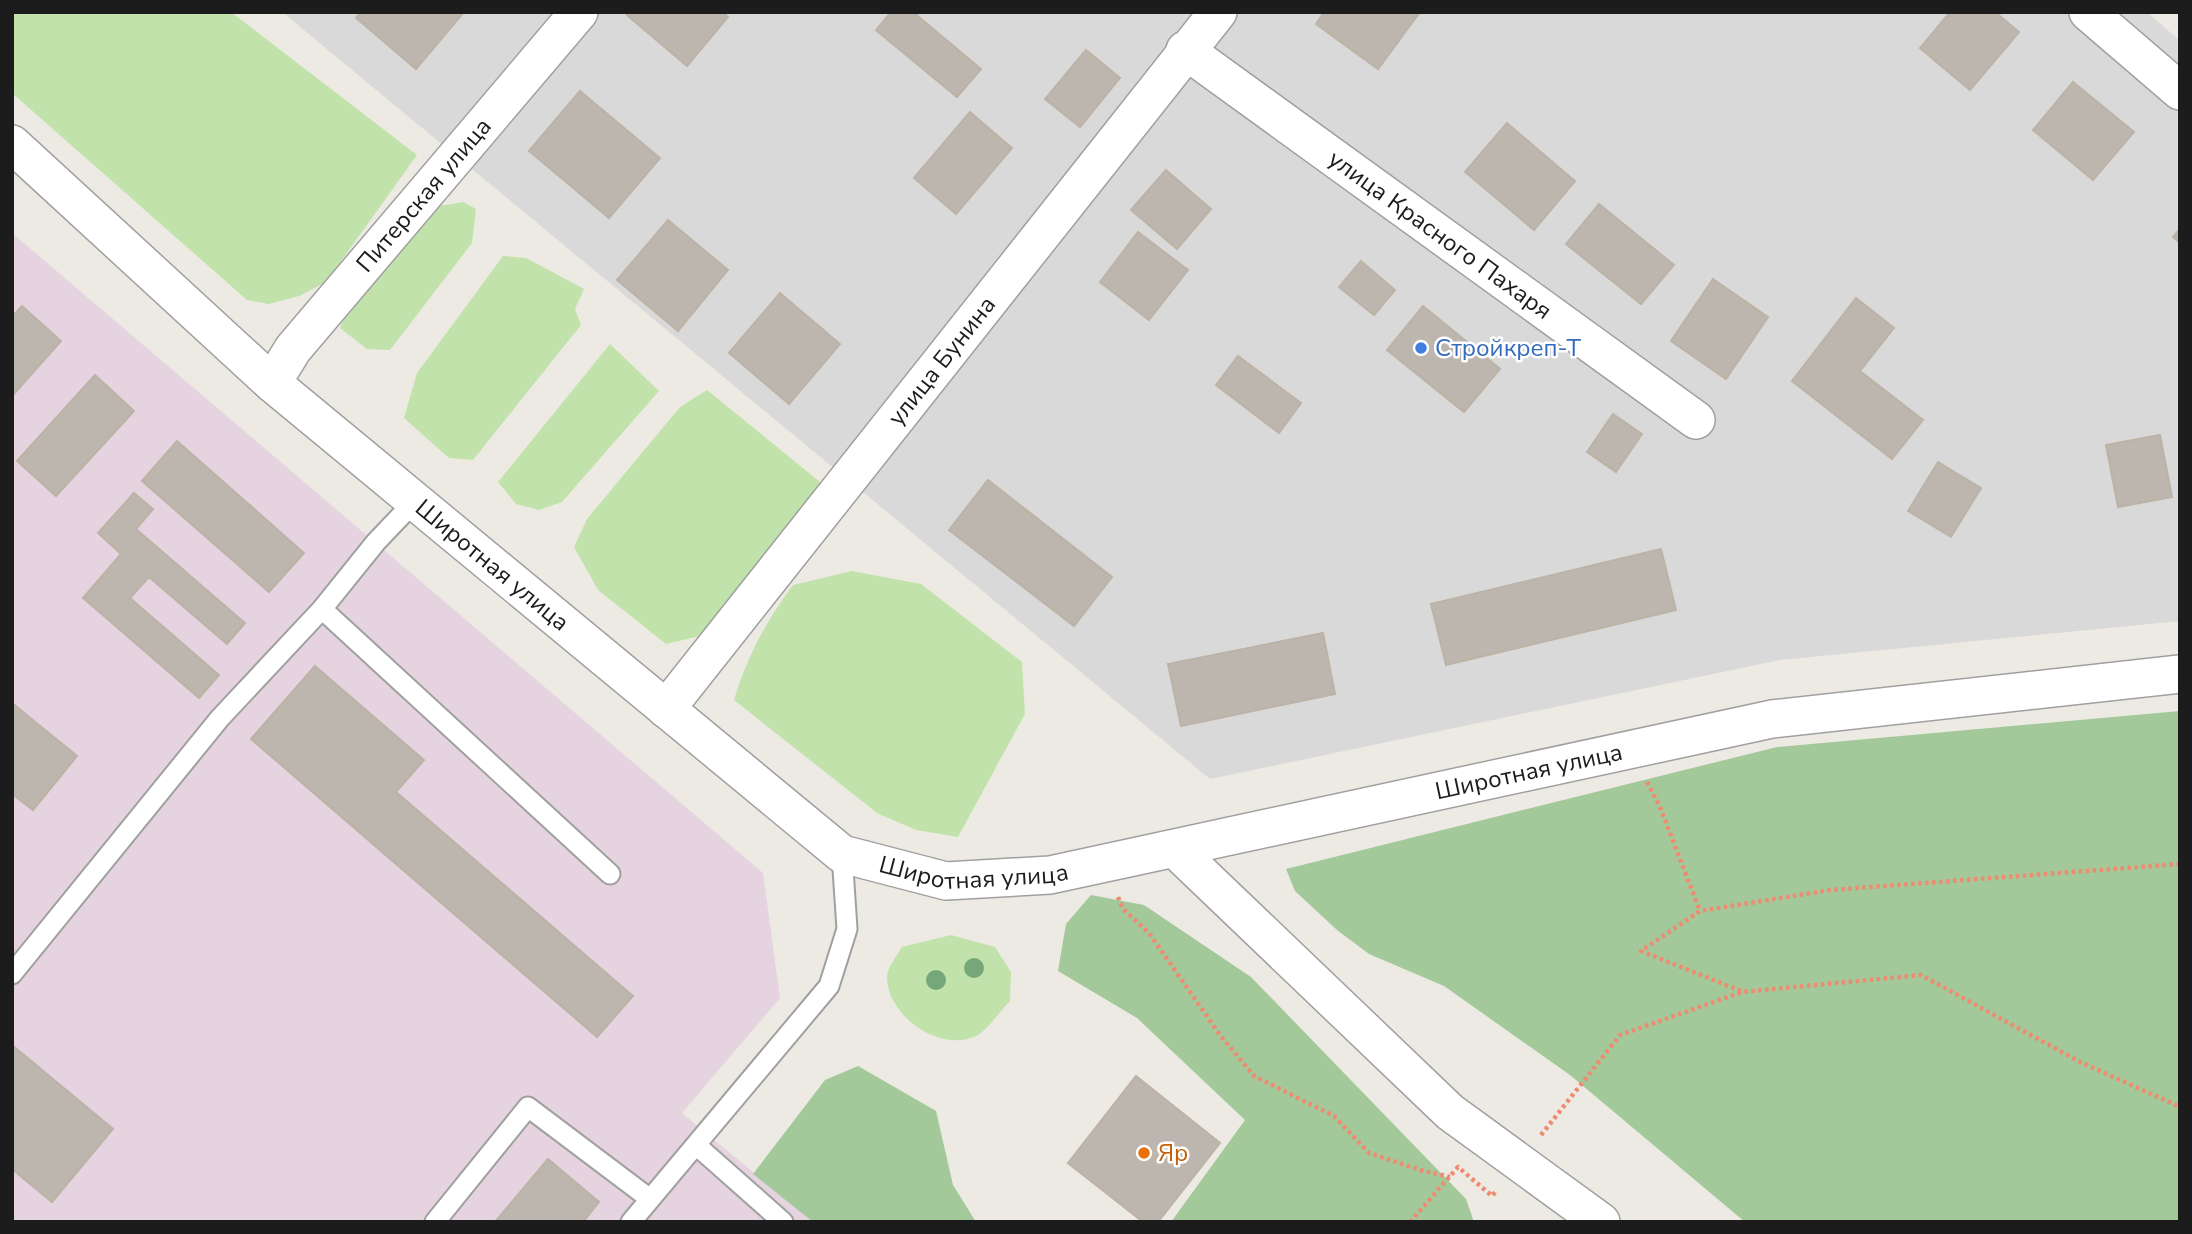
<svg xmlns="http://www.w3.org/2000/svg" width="2192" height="1234" font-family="'Nunito Sans',sans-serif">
  <rect width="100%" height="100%" fill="#eceae2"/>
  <path fill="#dad9d9" d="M282,12H2147L2180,41V621L1780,660L1210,779Z"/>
  <path fill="#e5d4e0" d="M12,233L763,873L780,998L682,1113L813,1222H12Z"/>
  <path fill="#c1e3ab" d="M12,12H231L417,155L326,282L299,296L269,304L247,300L12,93Z
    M463,202L476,209L472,243L390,350L367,349L340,328L353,299L433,207Z
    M503,256L526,258L584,289L575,309L581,325L473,460L449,458L404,418L417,373Z
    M610,344L659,391L562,502L539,510L516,504L498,482Z
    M707,390L825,486L704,635L666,644L598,590L574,547L587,519L680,407Z
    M852,571L921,584L1022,662L1025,714L958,837L916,830L877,813L734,700C747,657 766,621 793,585Z
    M951,935L995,947L1011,972L1010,1001C1000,1011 988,1030 976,1036C939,1053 886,1015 887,976C888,967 897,955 902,947Z"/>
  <path fill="#a3c99a" d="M2180,711V1222H1745L1570,1075L1444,986L1369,954L1337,930L1295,891L1286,869L1777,747Z
    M1091,895L1144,905L1251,977L1466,1199L1474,1222H1171L1245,1120L1137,1018L1058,971L1066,924Z
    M858,1066L936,1111L953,1185L976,1222H813L753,1174L825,1080Z"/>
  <path fill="#bcb6af" stroke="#bdb2a6" stroke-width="2" d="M361,12H464L416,69L356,18Z
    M629,12H722L728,17L687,66L627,15Z
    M891,12H913L981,69L957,97L876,30Z
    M1324,12H1420L1378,69L1316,24Z
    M1950,12H1995L2019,32L1970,90L1920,48Z
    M1086,50L1120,78L1080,127L1045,99Z
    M2073,82L2134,132L2093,180L2033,130Z
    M580,91L660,158L609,218L529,151Z
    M970,112L1012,148L956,214L914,178Z
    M1507,123L1575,181L1534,230L1465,172Z
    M1166,170L1211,209L1177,249L1131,210Z
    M1599,204L1674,265L1641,304L1566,244Z
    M668,220L728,270L678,331L617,280Z
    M2180,229V243L2173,237Z
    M1138,232L1188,270L1149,320L1100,282Z
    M1361,261L1395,290L1374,315L1339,287Z
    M1713,279L1768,317L1726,379L1671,341Z
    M780,293L840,344L789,404L729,353Z
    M1856,298L1894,328L1860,371L1923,420L1892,459L1792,381Z
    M22,306L61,341L12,396V317Z
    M1423,306L1500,369L1464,412L1387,350Z
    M1238,356L1301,403L1279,433L1216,385Z
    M95,375L134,411L56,496L17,461Z
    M1613,414L1642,434L1616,472L1587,452Z
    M2160,435L2172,497L2118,507L2106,445Z
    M177,441L304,553L269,592L142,481Z
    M1938,462L1981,488L1951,537L1908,511Z
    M988,480L1112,577L1074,626L949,530Z
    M134,493L153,509L136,529L245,623L227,644L149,577L130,598L219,675L199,698L83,598L121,554L98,533Z
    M1661,549L1676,610L1446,665L1431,604Z
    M1323,633L1335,694L1181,726L1168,664Z
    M315,666L424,760L396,792L633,996L597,1037L251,739Z
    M12,703L77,756L33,810L12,794Z
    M12,1045L113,1129L52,1202L12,1169Z
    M1136,1076L1220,1143L1158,1222H1143L1068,1163Z
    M548,1159L599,1202L583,1222H495Z"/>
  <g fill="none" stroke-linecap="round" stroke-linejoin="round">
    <g stroke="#a0a0a0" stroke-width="23">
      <path id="lane" d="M322,609L610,874
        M12,974L220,718L322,609L376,542L415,501
        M696,1145L783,1222
        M435,1222L528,1107L650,1199
        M631,1222L829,986L847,929L842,854"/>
    </g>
    <g stroke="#a0a0a0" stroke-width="40">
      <g id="street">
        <path d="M2088,12L2180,91"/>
        <path id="s1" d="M1185,50L1696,420"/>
        <path id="s2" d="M12,144L272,383L842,854L946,881L1050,875L1772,719L2180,674"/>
        <path id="s3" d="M272,383L293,349L579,12"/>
        <path id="s4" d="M666,709L1218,12"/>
        <path d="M1175,849L1450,1112L1601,1222"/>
      </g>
    </g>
    <path stroke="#ee8b71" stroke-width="4.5" stroke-dasharray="3.5 3.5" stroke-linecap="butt" d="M1647,782L1660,807L1700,911
      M1118,897L1123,909L1149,933L1220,1035L1254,1076L1334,1116L1369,1153L1420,1170L1450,1177
      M1741,991L1641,951L1700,911L1830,890L2180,864
      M1541,1135L1620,1035L1742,992L1921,975L2080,1062L2180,1107
      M1410,1222L1458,1167L1492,1196L1496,1191"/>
    <use href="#lane" stroke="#fff" stroke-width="19"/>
    <use href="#street" stroke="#fff" stroke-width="37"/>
  </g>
  <g fill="#75a77a">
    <circle cx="974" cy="968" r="10"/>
    <circle cx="936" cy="980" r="10"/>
  </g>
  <circle fill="#3f7fe0" stroke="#fff" stroke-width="2.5" cx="1421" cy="348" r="7"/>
  <circle fill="#e8710a" stroke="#fff" stroke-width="2.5" cx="1144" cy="1153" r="7"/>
  <g text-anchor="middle" stroke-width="5" stroke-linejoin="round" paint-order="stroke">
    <g font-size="24" fill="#1c1c1c" stroke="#fff">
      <text dy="8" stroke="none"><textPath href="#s3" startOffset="242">Питерская улица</textPath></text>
      <text dy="8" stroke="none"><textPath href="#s1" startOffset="315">улица Красного Пахаря</textPath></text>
      <text dy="8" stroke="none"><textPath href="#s4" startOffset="444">улица Бунина</textPath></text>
      <text dy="8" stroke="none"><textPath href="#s2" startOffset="639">Широтная улица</textPath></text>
      <text dy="8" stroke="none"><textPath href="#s2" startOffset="1794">Широтная улица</textPath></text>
      <text dy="8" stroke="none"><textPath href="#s2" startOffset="1227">Широтная улица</textPath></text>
    </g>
    <g font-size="24" fill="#366cbe" stroke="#fff" text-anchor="start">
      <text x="1435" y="356">Стройкреп-Т</text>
    </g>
    <g font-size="24" fill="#c56008" stroke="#fff" text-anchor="start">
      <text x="1158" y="1161">Яр</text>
    </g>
  </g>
  <rect width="2192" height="1234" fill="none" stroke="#1c1c1c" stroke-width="28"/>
</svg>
